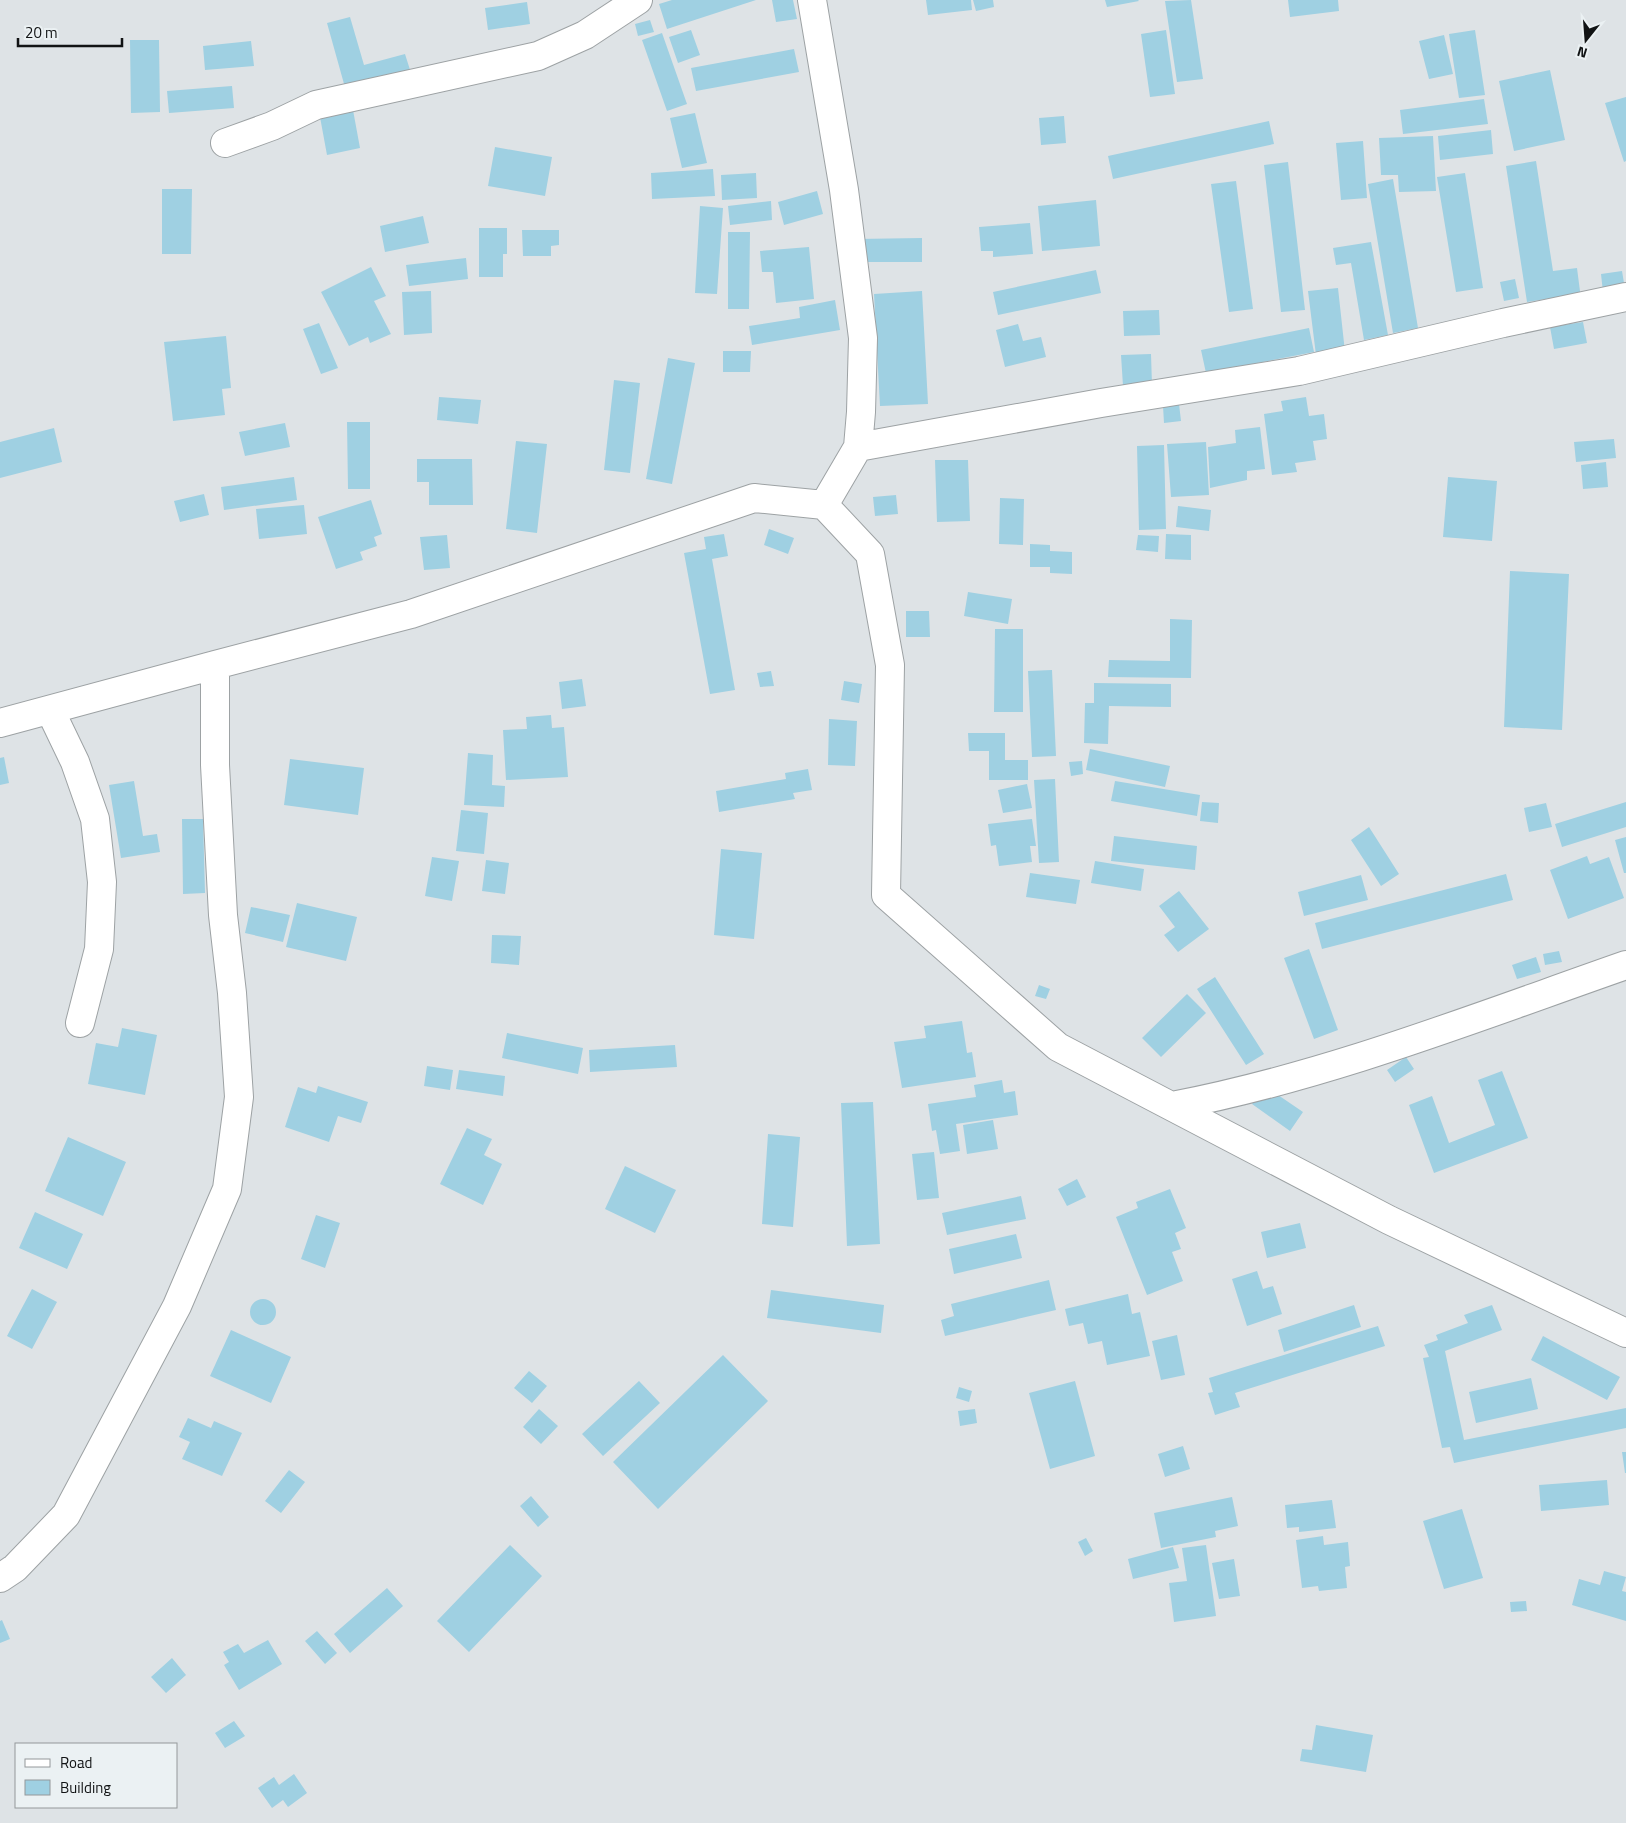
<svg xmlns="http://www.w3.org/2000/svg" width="1626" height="1823" font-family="'Titillium Web',sans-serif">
  <rect width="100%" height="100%" fill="#dee3e6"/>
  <path fill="#9fd0e2" d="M672,0H756L667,29L659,4Z
    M772,0H793L797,19L776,22Z
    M926,0H971L972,10L928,15Z
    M973,0H993L994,7L976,11Z
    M1105,0H1138L1139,1L1107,7Z
    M1191,0L1203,79L1177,82L1165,1Z
    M1288,0H1338L1339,11L1290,17Z
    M527,2L530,24L488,30L485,8Z
    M350,17L364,65L405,54L411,73L346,91L327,23Z
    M650,20L654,32L638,36L635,24Z
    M691,30L700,55L678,63L669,37Z
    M1166,30L1175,94L1150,97L1141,34Z
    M1475,30L1485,95L1459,98L1449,34Z
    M662,33L687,104L667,111L642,40Z
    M1444,35L1453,74L1429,79L1419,41Z
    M130,40H159L160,112L131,113Z
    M251,41L254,66L205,70L203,46Z
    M794,49L799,72L696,91L691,68Z
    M1550,70L1565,140L1514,151L1499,81Z
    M232,86L234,108L169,113L167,91Z
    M1626,97V161L1624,162L1605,103Z
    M1484,99L1488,124L1403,134L1400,110Z
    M353,110L360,148L327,155L320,117Z
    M695,113L707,163L682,168L670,118Z
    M1064,116L1066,143L1041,145L1039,118Z
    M1269,121L1274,144L1113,179L1108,156Z
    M1491,130L1493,154L1440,160L1438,136Z
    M1433,136L1436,191L1399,192L1398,175H1381L1379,138Z
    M1363,141L1367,198L1341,200L1336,143Z
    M495,147L552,157L545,196L488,186Z
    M1536,161L1553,271L1577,268L1581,299L1553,303L1552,298L1527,302L1506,166Z
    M1288,162L1305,310L1281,312L1264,165Z
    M713,169L715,196L652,199L651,173Z
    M756,173L757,198L722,200L721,175Z
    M1465,173L1483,288L1456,292L1437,177Z
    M1393,179L1418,328L1393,333L1368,184Z
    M1236,181L1253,309L1229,312L1211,184Z
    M162,189H192L191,254H162Z
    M817,191L823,214L784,225L778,202Z
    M1096,200L1100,246L1042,251L1038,206Z
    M771,201L772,220L730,225L728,206Z
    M700,206L723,208L717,294L695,293Z
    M423,216L429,243L385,252L380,226Z
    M1030,223L1033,254L993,257V251H981L979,227Z
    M479,228H507V254H503V277H479Z
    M522,230H559V245L551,246V256H523Z
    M728,232H750L749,309H728Z
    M922,238V262H857L856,239Z
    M1371,242L1388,335L1364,340L1351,263L1336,265L1333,248Z
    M809,247L814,299L776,303L773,272H762L760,251Z
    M466,258L468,279L409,286L406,265Z
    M371,267L386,296L374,301L391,334L370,343L368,337L349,346L321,292Z
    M1096,270L1101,293L998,315L993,292Z
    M1622,271L1625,289L1603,292L1601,274Z
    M1515,279L1519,298L1504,301L1500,282Z
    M1338,288L1345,352L1316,355L1308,291Z
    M431,291L432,333L404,335L402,292Z
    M922,291L928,404L880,406L874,294Z
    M835,300L840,330L752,345L749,326L800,318L799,307Z
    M1159,310L1160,335L1124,336L1123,311Z
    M1583,322L1587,343L1554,349L1550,327Z
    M319,323L338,368L321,374L303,329Z
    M1018,324L1023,341L1041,337L1046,357L1005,367L996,330Z
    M1309,328L1314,352L1206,373L1201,350Z
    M226,336L231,388L222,389L225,415L173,421L164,342Z
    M723,351H751L750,372H723Z
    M1151,354L1152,385L1123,386L1121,355Z
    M668,358L695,363L672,484L646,479Z
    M614,380L640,383L630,473L604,470Z
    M439,397L481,400L478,424L437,420Z
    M1306,397L1309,416L1324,414L1327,439L1313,441L1316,460L1295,463L1297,472L1272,475L1264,414L1283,411L1281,401Z
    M1179,404L1181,421L1164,423L1163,406Z
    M347,422H370V489H348Z
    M285,423L290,447L245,456L239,432Z
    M1260,427L1265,469L1247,471V480L1210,488L1208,447L1236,443L1235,430Z
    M54,428L62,462L0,478V442Z
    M1614,439L1616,458L1576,462L1574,442Z
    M516,441L547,444L537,533L506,529Z
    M1206,442L1209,495L1171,497L1167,444Z
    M1164,445L1166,529L1139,530L1137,446Z
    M417,459H472L473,505H429V482H417Z
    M935,460H968L970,521L937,522Z
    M1606,462L1608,487L1583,489L1581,465Z
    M294,477L297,500L224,510L221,487Z
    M1448,477L1497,481L1492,541L1443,537Z
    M204,494L209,515L180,522L174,501Z
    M896,495L898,514L875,516L873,497Z
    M1000,498L1024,499L1023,545L999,544Z
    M371,500L382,534L374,537L377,546L360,552L363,560L336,569L318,517Z
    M304,505L307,534L259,539L256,509Z
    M1178,506L1211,510L1209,531L1176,527Z
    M769,529L794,538L788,554L764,545Z
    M724,534L728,556L712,559L735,690L710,694L684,553L706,549L704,537Z
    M1166,534L1191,535V560L1165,559Z
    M447,535L450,568L424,570L420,537Z
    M1138,535L1159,536L1158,552L1136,550Z
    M1030,544L1050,545V551L1072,552V574L1050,573V567H1030Z
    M1510,571L1569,574L1562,730L1504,727Z
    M968,592L1012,599L1008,624L964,616Z
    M906,611H929L930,637H906Z
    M1170,619L1192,620L1191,678L1108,677L1109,660L1170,661Z
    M995,629H1023V712H994Z
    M1052,670L1056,756L1032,757L1028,671Z
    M771,671L774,686L760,687L757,673Z
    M582,679L586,706L562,709L559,682Z
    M844,681L862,684L859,703L841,700Z
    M1094,683L1171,684V707L1109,706L1108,744L1084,743L1085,703H1094Z
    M551,715L552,728L564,727L568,777L506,780L503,730L527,729L526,717Z
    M829,719L857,721L855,766L828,765Z
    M968,733H1005V760H1028V780H989V751H969Z
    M1090,749L1170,766L1165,787L1086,770Z
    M468,753L493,755L492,785L505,786L504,807L464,805Z
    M4,757L9,783L0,785V758Z
    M290,759L364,768L358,815L284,805Z
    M1082,761L1083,774L1071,776L1069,762Z
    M808,769L812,790L793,793L795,799L719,812L716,791L786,779L785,773Z
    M1055,779L1059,862L1039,863L1034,780Z
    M134,781L143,836L157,834L160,852L121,858L109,785Z
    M1115,781L1200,795L1197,816L1111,801Z
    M1027,784L1032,808L1003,813L998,790Z
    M1202,802L1219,803L1218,823L1200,821Z
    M1626,802V827L1562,847L1555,824Z
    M1546,803L1552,827L1529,832L1524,808Z
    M461,810L488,813L484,854L456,851Z
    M182,819H203L205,893L183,894Z
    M1032,819L1036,846H1030L1032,862L999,866L996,845L991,846L988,824Z
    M1369,827L1399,874L1381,886L1351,840Z
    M1114,836L1197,846L1195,870L1111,861Z
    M1626,837V873H1624L1615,840Z
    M721,849L762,853L754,939L714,935Z
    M1587,856L1590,864L1609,857L1624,898L1568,919L1550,870Z
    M432,857L459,861L452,901L425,896Z
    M486,860L509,863L505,894L482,891Z
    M1095,861L1144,869L1141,891L1091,883Z
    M1030,873L1080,880L1076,904L1026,897Z
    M1506,874L1513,900L1322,949L1315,923Z
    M1361,875L1368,900L1304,916L1298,892Z
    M1179,891L1209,929L1178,952L1164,935L1175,927L1159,906Z
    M297,903L357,917L346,961L286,947Z
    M251,907L290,915L283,942L245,933Z
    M492,935L521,936L519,965L491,963Z
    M1309,949L1338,1030L1314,1039L1284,958Z
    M1559,951L1562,962L1545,965L1543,954Z
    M1536,957L1541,972L1517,979L1512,965Z
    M1215,977L1264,1054L1246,1065L1197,989Z
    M1039,985L1050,989L1046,999L1035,996Z
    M1187,994L1206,1013L1161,1057L1142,1038Z
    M962,1021L967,1053L972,1052L976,1077L902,1088L894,1042L926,1038L924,1026Z
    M122,1028L157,1035L145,1095L88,1084L96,1043L118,1047Z
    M507,1033L583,1048L578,1074L502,1058Z
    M675,1045L677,1067L590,1072L589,1050Z
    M1406,1057L1414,1069L1395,1082L1387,1070Z
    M427,1066L453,1070L450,1090L424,1086Z
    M459,1070L505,1076L503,1096L456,1089Z
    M1502,1071L1528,1138L1434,1173L1409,1105L1432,1096L1449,1143L1495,1125L1478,1080Z
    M1002,1080L1004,1093L1015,1091L1018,1115L956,1124L960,1151L940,1154L936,1130L932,1131L928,1104L976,1097L974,1085Z
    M318,1086L368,1102L361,1123L338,1116L329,1142L285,1127L298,1087L316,1093Z
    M1265,1086L1303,1112L1290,1131L1252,1104Z
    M873,1102L880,1244L847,1246L841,1103Z
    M993,1120L998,1149L967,1154L963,1125Z
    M467,1128L492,1139L484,1155L502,1164L483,1205L440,1184Z
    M768,1134L800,1137L793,1227L762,1224Z
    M68,1137L126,1162L103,1216L45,1191Z
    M934,1152L939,1198L917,1200L912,1154Z
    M625,1166L676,1190L655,1233L605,1209Z
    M1077,1179L1086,1197L1067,1206L1058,1189Z
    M1170,1189L1186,1228L1175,1233L1181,1249L1172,1252L1183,1281L1147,1295L1116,1217L1138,1208L1136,1202Z
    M1021,1196L1026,1219L947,1235L942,1213Z
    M35,1212L83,1234L67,1269L19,1248Z
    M316,1215L340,1223L325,1268L301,1259Z
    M1300,1223L1306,1248L1267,1258L1261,1232Z
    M1016,1234L1022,1258L954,1274L949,1249Z
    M1257,1271L1263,1289L1273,1286L1282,1314L1247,1326L1232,1279Z
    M1049,1280L1056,1310L945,1336L941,1320L954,1316L951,1304Z
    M32,1289L57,1302L32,1349L7,1336Z
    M771,1290L884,1305L881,1333L767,1318Z
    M1128,1294L1132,1314L1140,1312L1150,1356L1107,1365L1102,1341L1088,1344L1083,1323L1069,1326L1065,1309Z
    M250 1312a13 13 0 1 1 26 0a13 13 0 1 1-26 0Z
    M1354,1305L1361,1327L1284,1352L1278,1330Z
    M1492,1305L1502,1330L1445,1351L1464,1440L1626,1408V1428L1454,1463L1450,1447L1442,1448L1423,1358L1429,1357L1424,1345L1438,1340L1436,1335L1468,1323L1464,1315Z
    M1378,1326L1385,1346L1235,1393L1240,1407L1215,1415L1208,1393L1213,1392L1209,1378Z
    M231,1330L291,1357L271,1403L210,1376Z
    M1177,1335L1185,1375L1161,1380L1152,1341Z
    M1543,1336L1620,1377L1607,1400L1531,1360Z
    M723,1355L768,1401L658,1509L613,1462Z
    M529,1371L547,1386L532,1403L514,1388Z
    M1531,1378L1538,1409L1476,1423L1469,1392Z
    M639,1381L660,1403L603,1456L582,1434Z
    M1075,1381L1095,1456L1050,1469L1029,1393Z
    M959,1387L972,1391L969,1402L956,1398Z
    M539,1409L558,1426L541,1444L523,1427Z
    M975,1409L977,1423L960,1426L958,1411Z
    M188,1418L211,1428L214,1421L242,1433L222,1476L182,1459L190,1442L179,1437Z
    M1183,1446L1190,1469L1165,1477L1158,1454Z
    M1622,1452H1626V1473H1625Z
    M289,1470L305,1482L281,1513L265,1501Z
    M1607,1480L1609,1505L1541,1511L1539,1485Z
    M531,1496L549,1517L538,1527L520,1506Z
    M1232,1497L1238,1526L1215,1531L1216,1537L1161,1548L1154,1513Z
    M1332,1500L1336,1528L1299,1532V1527L1287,1528L1285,1505Z
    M1462,1509L1483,1578L1444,1589L1423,1521Z
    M1323,1536L1324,1545L1348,1542L1350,1566L1345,1567L1347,1588L1319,1591L1318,1586L1302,1588L1296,1540Z
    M1086,1538L1093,1551L1085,1556L1078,1542Z
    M510,1545L542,1576L469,1652L437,1621Z
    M1206,1545L1216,1616L1174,1622L1169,1583L1187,1581L1182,1548Z
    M1173,1547L1179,1568L1133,1579L1128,1559Z
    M1234,1559L1240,1596L1219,1599L1212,1563Z
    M1604,1571L1626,1577L1622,1591L1626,1592V1621L1572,1605L1579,1579L1600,1585Z
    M387,1588L403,1606L350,1653L334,1634Z
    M1526,1601L1527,1611L1511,1612L1510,1602Z
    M2,1620L10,1639L0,1643V1621Z
    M317,1631L337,1653L325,1664L305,1641Z
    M268,1640L282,1664L239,1690L224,1665L229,1662L223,1652L238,1644L244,1653Z
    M172,1658L186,1675L166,1693L151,1677Z
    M234,1721L245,1736L225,1748L215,1733Z
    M1316,1725L1373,1735L1366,1772L1300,1761L1302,1749L1312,1750Z
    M294,1774L307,1793L288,1807L283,1800L272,1808L258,1788L274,1777L279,1785Z"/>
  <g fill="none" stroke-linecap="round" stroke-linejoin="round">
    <g stroke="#9da2a4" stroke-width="30">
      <path id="minor" d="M812,0L844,190L863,338L861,412L858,447L824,505
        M225,143L272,126L316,105L538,56L585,35L638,0
        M858,447L1101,403L1299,371L1503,323L1626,297
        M50,710L75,762L95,819L102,882L99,949L80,1023
        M0,723L215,665L411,614L754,498L824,505L870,554L890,665L886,895L1058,1047L1389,1220L1626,1333
        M1172,1106C1328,1076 1477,1017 1626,965
        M0,1578L15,1568L66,1515L177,1306L227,1189L239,1097L232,993L223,915L215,765V665"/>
    </g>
    <use href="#minor" stroke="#fff" stroke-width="28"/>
  </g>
  <rect x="15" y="1743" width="162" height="65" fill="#ebf1f3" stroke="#94989a"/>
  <rect x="25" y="1759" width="25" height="8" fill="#ffffff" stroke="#94989a"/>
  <text x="60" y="1768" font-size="15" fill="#111314">Road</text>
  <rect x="25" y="1780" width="25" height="15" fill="#9fd0e2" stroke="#94989a"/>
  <text x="60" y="1793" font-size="15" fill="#111314">Building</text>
  <g transform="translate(1586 40) rotate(197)" stroke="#ebf1f3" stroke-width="4" paint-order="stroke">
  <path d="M0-4L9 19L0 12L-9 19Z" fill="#111314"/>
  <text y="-8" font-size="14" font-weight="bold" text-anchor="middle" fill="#111314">N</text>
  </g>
  <path d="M18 38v8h104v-8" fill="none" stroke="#111314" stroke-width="2.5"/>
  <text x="25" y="38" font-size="15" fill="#111314" stroke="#ebf1f3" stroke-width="4" paint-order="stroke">20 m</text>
</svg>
